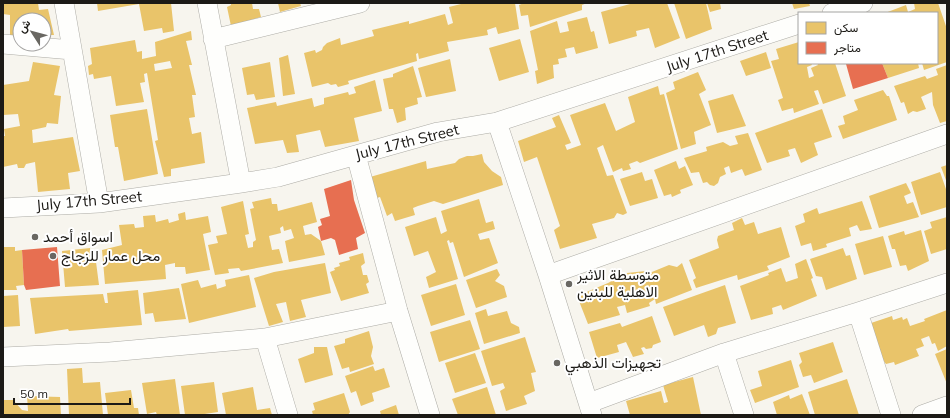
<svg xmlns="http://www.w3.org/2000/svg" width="950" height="418" font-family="Mulish,Vazirmatn,sans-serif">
  <rect width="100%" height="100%" fill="#f7f5ee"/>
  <path fill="#e9c46a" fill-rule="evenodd" d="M3,3H38L39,10L48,9L54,35H44V20H20V35H10V15L3,14Z
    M97,3H171L174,31L163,33L162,28L144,31L139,4L98,11Z
    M231,3H252L253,9H259L261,17L231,26L227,7L231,5Z
    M278,3H300L301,6L280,12Z
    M465,3H515L519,29L498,34L496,27L487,30L488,35L447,42L449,51L419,59L418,53L416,54L417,61L348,81L349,84L338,87L336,84L331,85L328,83L312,87L304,53L315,50L316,53L322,50L323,47L327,43L340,38L341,45L374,36L372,30L409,21V24L445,14L448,25L453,23L449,7Z
    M524,3H587L582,5V10L530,27L528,15L521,16L519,5Z
    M630,3H667L680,38L655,48L649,28L636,31L637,36L609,44L601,12L630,4Z
    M674,3H706L712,29L686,39Z
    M707,3H720L721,9L710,12Z
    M792,3H809L810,6L794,9Z
    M914,3H938L947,29V62L924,70L922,63H937V13H885L906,5L908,12L915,9Z
    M587,17L591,32L594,31L598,48L576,54L574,47L565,49L567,57L558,59L559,64L553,65L554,78L537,84L535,71L538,70L530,31L557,21L560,33L569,31L567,22Z
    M191,31L192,40L186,41L192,65H189L196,95H192L195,117L189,118L192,134L201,132L205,163L171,169V176L164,177L155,141L158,140L147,73L144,74L145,82L140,83L144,102L116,106L111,76L94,79L93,74L89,75L88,66L92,64L90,48L135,40L137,52L142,51V59L156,56L155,42ZM170,61L172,68L155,71L154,64Z
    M520,39L529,72L499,81L489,48Z
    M799,42V63H811L812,65L807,67L809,78L814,76L811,68L818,65L817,63H835L846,96L823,104L818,90L814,91L819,104L794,113L793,108L782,111L778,100L783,98L771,61L779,59L776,49Z
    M766,52L771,68L746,76L740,61Z
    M288,55L295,94L283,96L279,58Z
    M450,59L456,91L426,97L418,68Z
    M33,62L60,66L54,95L61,96L58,124L47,123L46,127L32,130L33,143L73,137L80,171L68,173L70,189L38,192L35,162L26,164L24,168H18L17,164L3,167V136H5L4,129L20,126L18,114L3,115V85L29,81Z
    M270,62L275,97L256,100L254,94L247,95L242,68Z
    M882,63H918L919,68L888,78Z
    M947,65V121L940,123L933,105L932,92L921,97L926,109L917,112L913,111L908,114L904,102L901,103L894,86L925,76L927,79L938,75L936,69Z
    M413,66L422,97L417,98L418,104L405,108L406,120L397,123L393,109H389L383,79L393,77V74Z
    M698,72L706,90L699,94L711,125L694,132L696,144L681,149L666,93L675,89L673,82Z
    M375,80L382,111L354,118L359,141L325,147L320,130L296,135L299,152L287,153L283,140L255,144L247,108L276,102L277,106L312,98L314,107L324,104V98L348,92L349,95L356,93L354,87Z
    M658,86L660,95L664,94L678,149L640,163L637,161L629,164L631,169L623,171L622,168L613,172L603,145L597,148L607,176L613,175L627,213L623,215L617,213L614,218L592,224L597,238L560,249L554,230L560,226L537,157L524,162L518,141L556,127L552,118L559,115L571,143L565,145L567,150L581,145L570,115L605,103L616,131L635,122L628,97Z
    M883,90L887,96H889L897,120L843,139L838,126L845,124L843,116L858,110L854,100Z
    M733,94L746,126L717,133L708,101Z
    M147,109L158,174L124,181L118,147H115L110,115Z
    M822,109L832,137L814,143L818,155L801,163L795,148L788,150L790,156L767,163L755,133Z
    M748,133L762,170L745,176L742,169L731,173L729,166L724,168L726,174L720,177L718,183L714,186L710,185L707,182L703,183L699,172L691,173L684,158L707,151L706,147L723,142L730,146L738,144L735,136Z
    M482,154L484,162L492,171L501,177L503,185L443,204L434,201L418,206L413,208L415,215L395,221L392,213L387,216L380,197L377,198L370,177L426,161L427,169L455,163L459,159L467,156H473Z
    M676,161L679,169L685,166L693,185L680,190L681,193L672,197L671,194L664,196L654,170Z
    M947,165V183L941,167Z
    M642,172L645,181L652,179L658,198L630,206L620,179Z
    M940,172L947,192V207L921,215L911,182Z
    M906,183L911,193L904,196L907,204L913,202L919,217L879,228L869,196Z
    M271,198L272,204H277L278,211L312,202L317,222L303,226L305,235L311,234L321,241L325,255L289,262L285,241L294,238L291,229L284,231L283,226L280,228L281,233L269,236L272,250L279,249L283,263L241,271L239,268L228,269L229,273L215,275L208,245L218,243L216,236L227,234L221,207L243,201L249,234L245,235L248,248L253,247V242L256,240L250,209L254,208L252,202Z
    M479,199L486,223L493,221L495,229L478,234L480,240L489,238L498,263L464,277L453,242L450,243L449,240L447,241L458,279L429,288L426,277L436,272L428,251L414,256L405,227L436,217L441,234L447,231L441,211Z
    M862,201L872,229L860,231L857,225L849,228L851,236L826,244L827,247L813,251L811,243L801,246L795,226L805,222L803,214L817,208L819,214Z
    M185,212L186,220L208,216L211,232L203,234L210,270L186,274L185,267H175V263L165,265L166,279L105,284L102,250L122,245L119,225L134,224L135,228L144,227L143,216L155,215L156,222L168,219L169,223L179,220L178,214Z
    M947,217V249L931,254L924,231L932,228L930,222Z
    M742,218L745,225L754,222L758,234L781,227L790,257L767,266L769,270L738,280L737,275L696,288L693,280L696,278L689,260L719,248L717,240L718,236L734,230L732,223Z
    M921,230L929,261L908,271L906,265L900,266L895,249H892L888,236L904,231L905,235Z
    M883,236L892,267L864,275L855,244Z
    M3,247H15V251L22,250L24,285L16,286L17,290H4L3,289Z
    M90,248L91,262H96L99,285L65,287L62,251Z
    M843,248L846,256L850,255L857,279L826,290L822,277L816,276L810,259Z
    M363,253L365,263L361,266L363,275H367L369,282L366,284L369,293L341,301L330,272L335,270L334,268L340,266L339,263L350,260L349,257Z
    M806,259L813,278L811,279L817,296L783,310L781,305L772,308L773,314L751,320L740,286L769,275L768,273L781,268L786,282L798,278L795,264Z
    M325,263L331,293L301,300L306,317L290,321L286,302L276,304L283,322L269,326L254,278L274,272Z
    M682,263L692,290L656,304L655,299L649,303L650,306L627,313L625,305L617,307L620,315L588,324L577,296L608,283L627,273L646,271L647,274L669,265L677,267Z
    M497,269L500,275L495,281L504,286L507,297L476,308L466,280Z
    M249,275L256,307L189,323L181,284L198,280L201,288L216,284L217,289L226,286L225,280Z
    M456,284L465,315L431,326L421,295Z
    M725,285L736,323L718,328L716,334L708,337L704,325L674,336L663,307Z
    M179,288L186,319L155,322L153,313L145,314L143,293Z
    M138,290L142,325L69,331L68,329L35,334L30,298L103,294L105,303H108L107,293Z
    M18,295L20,326L3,327V296Z
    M486,309L488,316L507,311L511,323L519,327L520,333L484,344L475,313Z
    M947,310V346L938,351L935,343L932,344L929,336L921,339L924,346L916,349L919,356L895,365L894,362L886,364L882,359L871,323L892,316L893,320L902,317L903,320L907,318L910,326L925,321L924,319Z
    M652,316L661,342L653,345L652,348L646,349L644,347L641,348L644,354L633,357L626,342L617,345L619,352L597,358L589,332L620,323L622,327Z
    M470,320L480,349L439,362L430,332Z
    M369,331L373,347L371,356L374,364L350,372L349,367L342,369L334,346L345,343V339Z
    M525,337L536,372L531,373L535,391L524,396L527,404L506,411L500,391L505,388L503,383L492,386L481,351Z
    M833,342L843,372L814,383L811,375L803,377L799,365L802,362L799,353Z
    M314,347H327L333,375L305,383L298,359L314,353Z
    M947,349V384L935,354Z
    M475,353L486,383L455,393L445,363Z
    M791,360L799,387L755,403L750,390L762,386L758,371Z
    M373,366L375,371L384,368L390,387L372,393L374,401L361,406L356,391L351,393L345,376Z
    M82,368L83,383L100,382L103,415H69L67,369Z
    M693,377L701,415H630L626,401L661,391L664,403L668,402L663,385Z
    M175,379L180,415H157L156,412L147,414L142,383Z
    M847,379L859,415H815L808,392Z
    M214,382L218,412L198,415H185L181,386Z
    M253,387L257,410L270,408L272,415H226L222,393Z
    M487,387L496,415H458L452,399Z
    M131,390L134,408H138L139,415H108L105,393Z
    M344,393L350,412L348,415H313L312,411L315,410L313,403Z
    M802,394L810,415H777L773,402L789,395L790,399Z
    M27,396L60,397L61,415H3V400H13L22,410L28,411Z
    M396,405L399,415H381L380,411Z"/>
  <path fill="#e76f51" d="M848,63H882L888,78L853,89L846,64Z
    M351,180L354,200L365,233L356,238L358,249L339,255L335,240L331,238L321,241L318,227L322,225L320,219L330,216L324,189Z
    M57,247L60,286L26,290L24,285L22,250Z"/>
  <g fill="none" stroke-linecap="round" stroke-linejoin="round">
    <g stroke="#adaca6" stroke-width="20">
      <path id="minor" d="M64,3L99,203
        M207,3L241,183
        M832,13L863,3
        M213,39L360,3
        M3,44L72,50
        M497,122L548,275L592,415
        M356,155L398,311L430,415
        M3,208L99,203L241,183L278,177L438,132L497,122L799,24
        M548,275L947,134
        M858,312L891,415
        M265,338L288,415
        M724,353L744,415
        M3,357L110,352L265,338L398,311
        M589,403L724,353L858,312L947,283
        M922,415L947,406"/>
    </g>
    <use href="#minor" stroke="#fefefc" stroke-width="19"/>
  </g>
  <g fill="#696762" stroke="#fff" stroke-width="1.5">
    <circle cx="35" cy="237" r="4"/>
    <circle cx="53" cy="256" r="4"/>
    <circle cx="569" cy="284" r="4"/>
    <circle cx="557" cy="363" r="4"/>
  </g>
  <g text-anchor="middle" stroke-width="4" stroke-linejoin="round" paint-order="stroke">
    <g font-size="15" fill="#1c1a16" stroke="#fff">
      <text transform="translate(717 51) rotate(-18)" y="5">July 17th Street</text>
      <text transform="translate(407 142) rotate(-14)" y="5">July 17th Street</text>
      <text transform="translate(89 201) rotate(-5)" y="5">July 17th Street</text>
    </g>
    <g font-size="15" fill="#1c1a16" stroke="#fff" text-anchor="start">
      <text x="43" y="242">اسواق أحمد</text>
      <text x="61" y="261">محل عمار للزجاج</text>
      <text x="577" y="280">متوسطة الاثير<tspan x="577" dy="17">الاهلية للبنين</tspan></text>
      <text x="565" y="368">تجهيزات الذهبي</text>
    </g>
  </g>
  <rect width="950" height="418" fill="none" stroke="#1c1a16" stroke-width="8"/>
  <rect x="798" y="12" width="140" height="52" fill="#ffffff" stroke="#a4a3a2"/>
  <rect x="806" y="22" width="20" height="12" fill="#e9c46a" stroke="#a4a3a2"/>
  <text x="834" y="32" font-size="12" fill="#1c1a16">سكن</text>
  <rect x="806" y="42" width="20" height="12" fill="#e76f51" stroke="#a4a3a2"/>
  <text x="834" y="52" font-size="12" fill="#1c1a16">متاجر</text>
  <g transform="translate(32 32) rotate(306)"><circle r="19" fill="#ffffff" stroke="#a4a3a2"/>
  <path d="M0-3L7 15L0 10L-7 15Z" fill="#696762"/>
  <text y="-6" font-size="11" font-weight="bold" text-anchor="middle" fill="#1c1a16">ش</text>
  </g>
  <path d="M14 398v6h116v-6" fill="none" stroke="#1c1a16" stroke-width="2"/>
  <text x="20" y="398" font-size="12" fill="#1c1a16" stroke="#ffffff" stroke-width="3" paint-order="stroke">50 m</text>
</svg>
